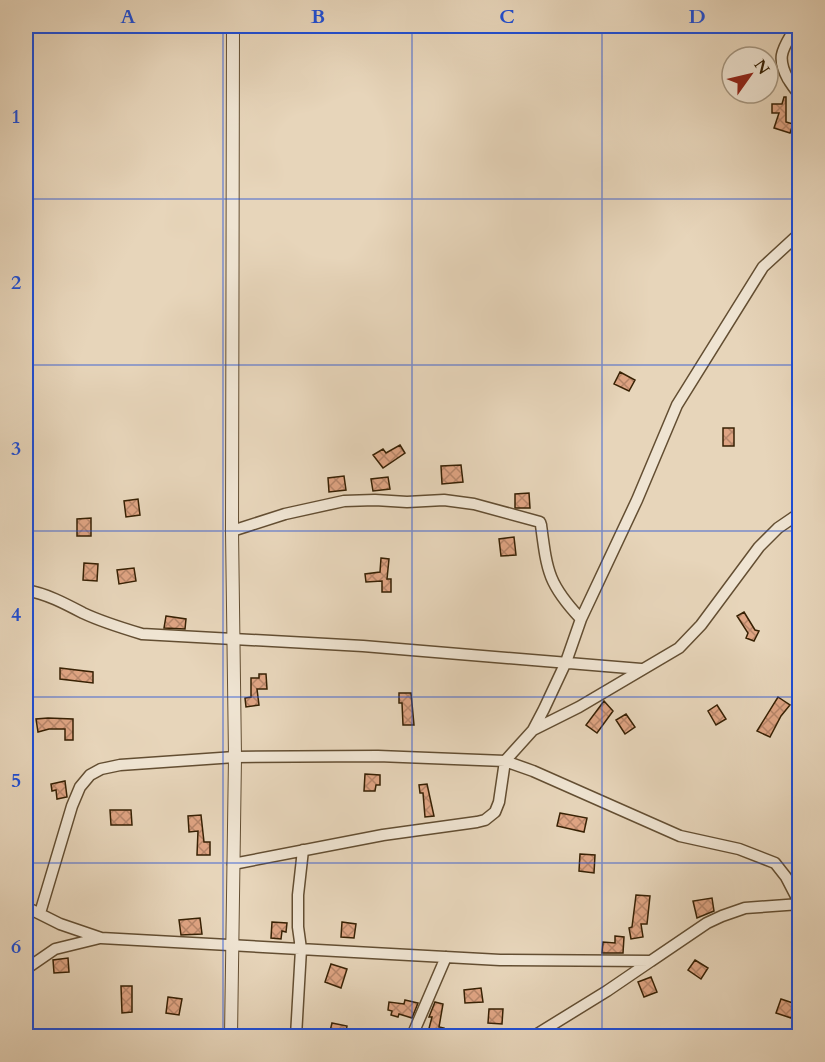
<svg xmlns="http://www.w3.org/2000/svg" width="825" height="1062" font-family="Cardo,serif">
  <defs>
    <pattern id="building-cross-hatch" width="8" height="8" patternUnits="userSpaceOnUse" patternTransform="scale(1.5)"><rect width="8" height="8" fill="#dfa483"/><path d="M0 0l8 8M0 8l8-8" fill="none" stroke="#b68569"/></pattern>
  </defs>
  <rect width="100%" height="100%" fill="#e7d5ba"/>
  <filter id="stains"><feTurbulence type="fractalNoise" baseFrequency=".00333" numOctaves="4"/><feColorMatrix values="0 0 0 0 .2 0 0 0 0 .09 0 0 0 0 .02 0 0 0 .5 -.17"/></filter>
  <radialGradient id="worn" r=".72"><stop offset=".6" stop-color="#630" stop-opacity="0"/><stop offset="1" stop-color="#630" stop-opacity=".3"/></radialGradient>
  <path fill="url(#building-cross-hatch)" stroke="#372104" stroke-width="1.5" d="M784,97H786V122L793,124L790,133L774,128L779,113H772V104H782Z
    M620,372L635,380L629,391L614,384Z
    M723,428H734V446H723Z
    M400,445L405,453L383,468L373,455L383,449L386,453Z
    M461,465L463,482L442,484L441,466Z
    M344,476L346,490L329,492L328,478Z
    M388,477L390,489L373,491L371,479Z
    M529,493L530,508H515V494Z
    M138,499L140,515L126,517L124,501Z
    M91,518V536H77V519Z
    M514,537L516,555L501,556L499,539Z
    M381,558L389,559L387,579H391V592H382V581L366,582L365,574L380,572Z
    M84,563L98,564L97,581L83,580Z
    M134,568L136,581L119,584L117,570Z
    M744,612L755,630L759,631L754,641L746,638L748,633L737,616Z
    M166,616L186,619L185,629L164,628Z
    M60,668L93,672V683L60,679Z
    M259,674H266L267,689H257L259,705L246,707L245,698L251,697V678H259Z
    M399,693H411L414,725H403L402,703H399Z
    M778,697L790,705L781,716L770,737L757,731Z
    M604,701L613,711L597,733L586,725Z
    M717,705L726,719L716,725L708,711Z
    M626,714L635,727L625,734L616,720Z
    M48,718L73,719V740H65V729H49L38,732L36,719Z
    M365,774L380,775V785H376L375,791H364Z
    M65,781L67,797L57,799L56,790L52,791L51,784Z
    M427,784L434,816L425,817L423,793H420L419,785Z
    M110,810H131L132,825H111Z
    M560,813L587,818L584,832L557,826Z
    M201,815L204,842H210V855H197L198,831L189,832L188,816Z
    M580,854L595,855L594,873L579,871Z
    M636,895L650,896L647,924H641L643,937L631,939L629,928L632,927Z
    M712,898L714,911L697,918L693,901Z
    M200,918L202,934L181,935L179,920Z
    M272,922L287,923L286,932L282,931L281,939L271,938Z
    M342,922L356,924L354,938L341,937Z
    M615,936L624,937L623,953H602L603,942L615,943Z
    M68,958L69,972L54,973L53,960Z
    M695,960L708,968L701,979L688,970Z
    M331,964L347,969L341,988L325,982Z
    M651,977L657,992L644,997L638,982Z
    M121,986H132V1012L122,1013Z
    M481,988L483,1002L465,1003L464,990Z
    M168,997L182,999L179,1015L166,1013Z
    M781,999L796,1004L791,1018L776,1013Z
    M405,1000L418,1003L412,1018L399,1014L398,1017L391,1015L392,1011L388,1010L389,1002L404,1004Z
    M435,1002L443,1004L439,1027L444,1028L442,1036H427L432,1017H429Z
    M489,1009H503L502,1024L488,1023Z
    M332,1023L347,1026L345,1036L329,1035Z"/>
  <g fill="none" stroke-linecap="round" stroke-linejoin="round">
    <g stroke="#634e32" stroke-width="13">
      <path id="minor" d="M796,26C784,48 775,55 788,79C792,85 795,90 800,95
        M232,531L285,514L344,501L375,500L407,502L444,500L474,504L540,522L541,525C547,571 548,584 581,619
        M26,590C47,594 64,603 83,613C102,622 122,628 142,634L363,646L641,669
        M533,730L579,707L679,648L701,625L759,547L778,528L800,513
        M233,864L383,835L477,822L485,820L495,812L499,802L505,761L533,730L544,709L566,662L581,619L637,500L677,405L763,267L800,233
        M26,907L60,924L101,938L500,960L651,961L707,923L722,916L745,908L800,904
        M40,913L72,806L80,787L90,775L101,769L120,765L235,757L378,756L505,761L533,771L680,836L739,849L775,863L786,877L800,904
        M26,969L55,949L100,938
        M296,1036L301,949L298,927V895L303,850
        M412,1036L446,957
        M534,1036L607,991L651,961"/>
    </g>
    <g stroke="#634e32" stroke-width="14">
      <path id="tertiary" d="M231,1036L235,757L232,531L233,26"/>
    </g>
    <use href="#minor" stroke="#efe4d2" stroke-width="10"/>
    <use href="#tertiary" stroke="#efe4d2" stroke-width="12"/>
  </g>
  <path fill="none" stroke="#1d4ed8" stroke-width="1.5" stroke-opacity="0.55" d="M223,26V1036M412,26V1036M602,26V1036M26,199H800M26,365H800M26,531H800M26,697H800M26,863H800"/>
  <rect width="825" height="1062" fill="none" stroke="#e7d5ba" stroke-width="66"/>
  <g transform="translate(750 75) rotate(56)"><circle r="28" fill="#efe4d2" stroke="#a59680" stroke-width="1.5"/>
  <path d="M0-4.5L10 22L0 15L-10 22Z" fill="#8f2418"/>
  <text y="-9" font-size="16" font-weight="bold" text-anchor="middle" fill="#372104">N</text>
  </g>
  <rect x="33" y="33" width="759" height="996" fill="none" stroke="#1d4ed8" stroke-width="2"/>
  <g font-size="20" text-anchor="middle" font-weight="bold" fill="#1d4ed8">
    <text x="128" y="23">A</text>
    <text x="318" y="23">B</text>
    <text x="507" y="23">C</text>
    <text x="697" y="23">D</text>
    <text x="16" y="123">1</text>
    <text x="16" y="289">2</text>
    <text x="16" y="455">3</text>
    <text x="16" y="621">4</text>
    <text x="16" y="787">5</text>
    <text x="16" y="953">6</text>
  </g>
  <rect width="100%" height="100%" filter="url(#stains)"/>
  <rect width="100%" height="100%" fill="url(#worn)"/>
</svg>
